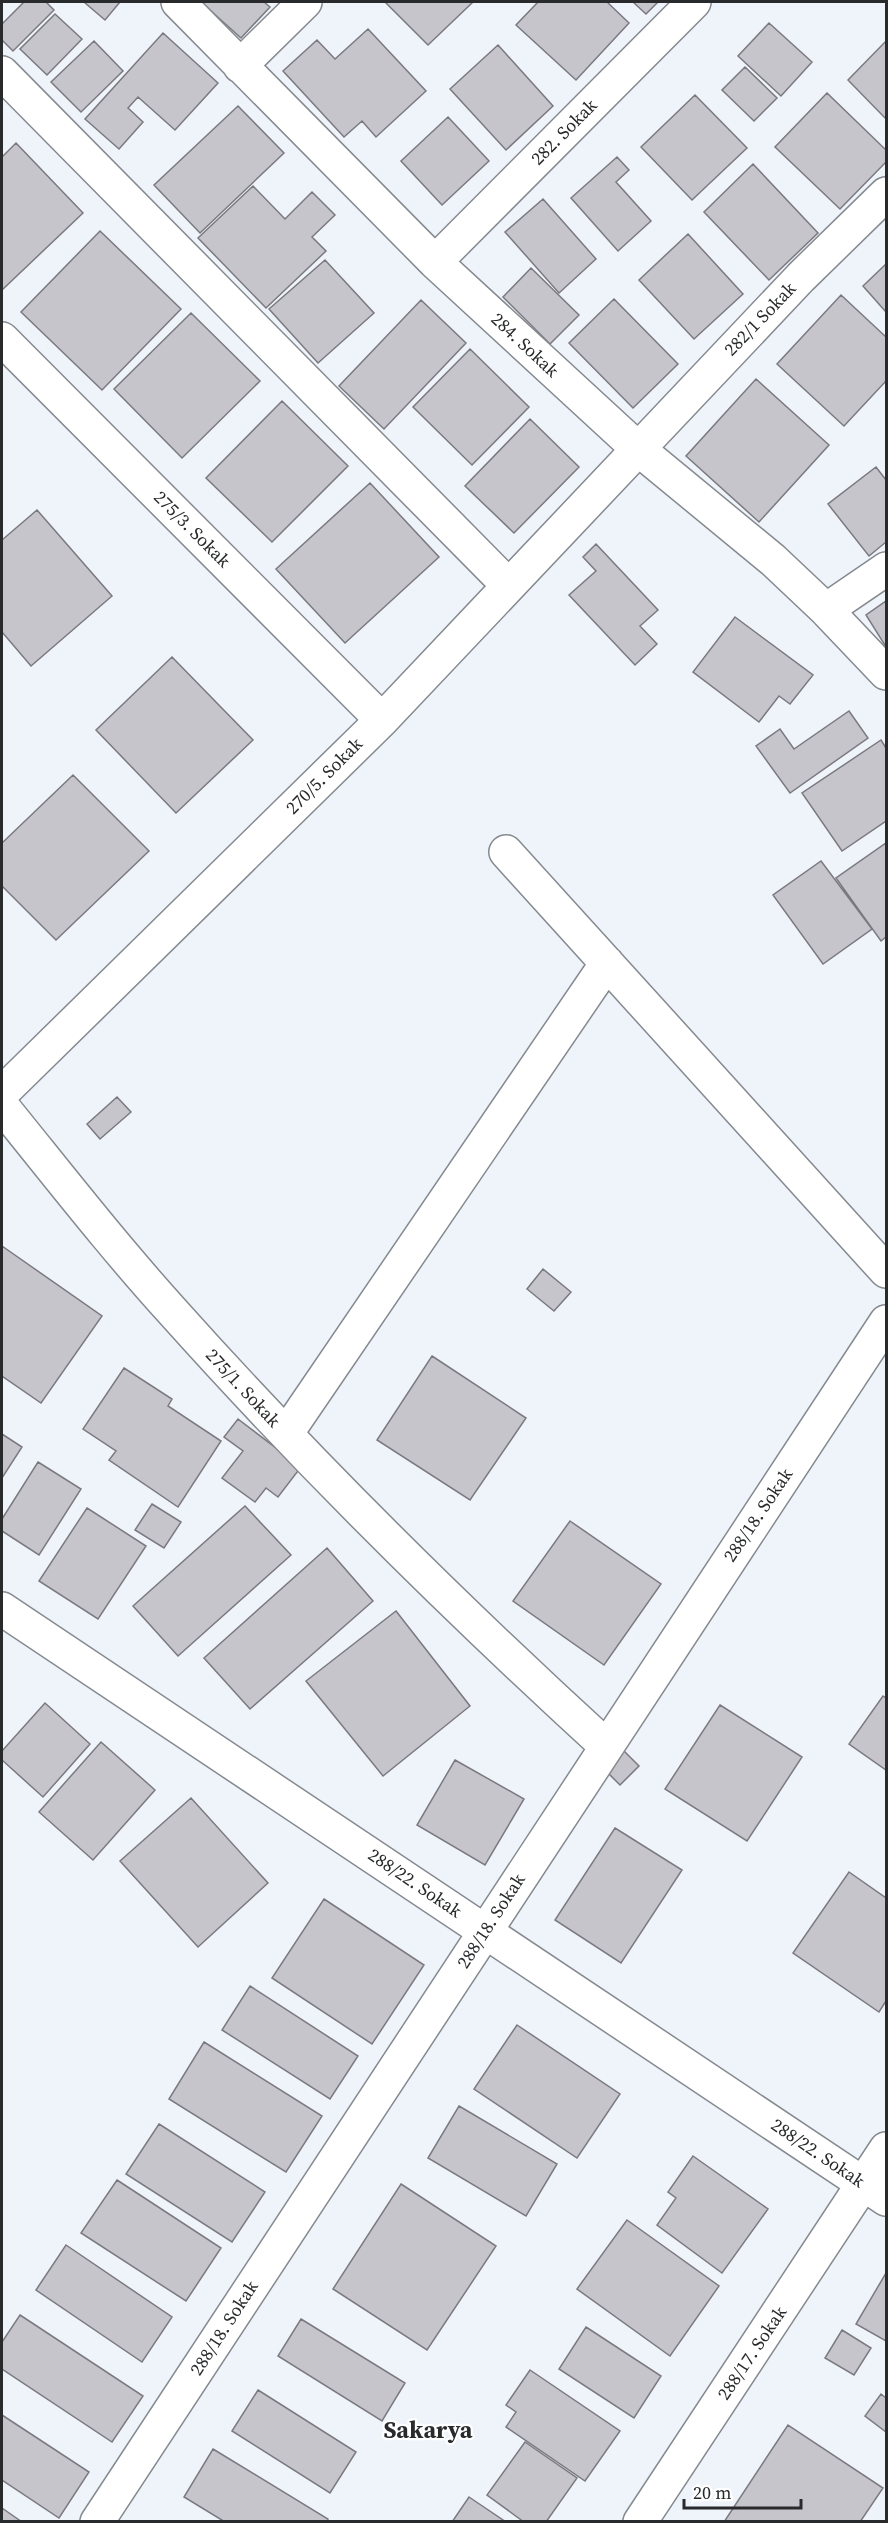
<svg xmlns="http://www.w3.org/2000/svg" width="888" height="2523" font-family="'Source Serif 4',serif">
  <rect width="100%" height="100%" fill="#eff4fa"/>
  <path fill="#c7c5cc" stroke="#7b7980" stroke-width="1.5" d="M24,2H46L54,10L13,51L2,40V24Z
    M84,2H120L105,20Z
    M201,2H264L270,7L241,38Z
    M385,2H473L428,45Z
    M538,2H607L629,23L576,80L516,25Z
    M633,2H658L646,14Z
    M55,14L82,39L47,75L20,49Z
    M769,23L812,62L781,96L738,56Z
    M368,29L426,91L376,137L362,121L344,137L283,71L317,40L335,59Z
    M163,33L218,83L175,130L138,97L128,108L143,122L119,149L85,119Z
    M94,41L123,71L81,112L51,82Z
    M886,41V119L848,80Z
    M498,45L553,106L506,150L450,89Z
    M745,67L777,98L754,121L722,90Z
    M827,93L886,150V162L840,209L775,147Z
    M695,95L747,148L692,200L641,147Z
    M238,106L284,153L200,233L154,185Z
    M448,117L489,161L442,205L401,161Z
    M16,143L83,213L2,290V157Z
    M617,157L629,170L616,182L651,221L618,251L571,198Z
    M753,164L818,233L769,280L704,212Z
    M253,186L285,219L312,192L335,215L312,237L326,251L266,308L198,238Z
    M543,199L596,259L559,293L505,232Z
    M100,231L181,309L102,390L21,312Z
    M688,234L743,294L694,339L639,280Z
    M325,260L374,313L318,363L269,309Z
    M886,264V312L863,286Z
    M531,268L579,315L550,344L503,297Z
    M841,295L886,337V381L844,426L777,364Z
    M614,299L678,364L633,408L569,343Z
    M421,300L466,343L384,429L339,386Z
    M191,313L260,381L182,458L114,389Z
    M470,349L529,407L472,465L413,407Z
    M756,379L829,445L759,522L686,456Z
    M282,401L348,466L272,542L206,478Z
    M530,419L579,467L514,533L465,486Z
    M876,467L886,480V542L869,556L828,504Z
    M370,483L439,557L345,643L276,569Z
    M37,510L112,596L31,666L2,632V540Z
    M596,544L658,610L640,626L657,644L635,665L569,595L596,571L583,557Z
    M886,601V647L866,615Z
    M735,617L813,675L790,704L779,696L759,722L693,672Z
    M172,657L253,740L176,813L96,730Z
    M849,711L868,738L790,793L756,746L780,729L794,749Z
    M881,740L886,748V821L842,851L802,793Z
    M73,775L149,851L56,940L2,886V843Z
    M886,843V937L881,941L836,878Z
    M821,861L872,929L823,964L773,895Z
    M117,1097L131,1112L100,1139L87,1124Z
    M2,1246L102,1316L41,1403L2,1376Z
    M543,1269L571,1292L554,1311L527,1289Z
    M432,1356L526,1418L470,1500L377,1440Z
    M124,1368L172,1399L168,1406L221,1441L178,1507L109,1460L116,1451L83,1429Z
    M238,1419L301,1467L278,1497L266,1488L255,1502L222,1478L243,1451L224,1437Z
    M2,1434L22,1447L2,1478Z
    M38,1462L81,1489L39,1555L2,1531V1519Z
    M152,1504L181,1522L164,1548L135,1530Z
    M245,1506L291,1555L178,1656L133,1606Z
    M87,1508L146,1546L98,1619L39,1581Z
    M570,1521L661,1584L604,1665L513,1601Z
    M327,1548L373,1601L250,1709L204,1658Z
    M396,1611L470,1706L383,1776L306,1681Z
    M883,1696L886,1698V1770L849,1744Z
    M45,1703L90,1744L43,1797L2,1760V1751Z
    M720,1705L802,1757L747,1841L665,1789Z
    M101,1742L155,1790L93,1860L39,1812Z
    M619,1746L639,1766L620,1785L600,1765Z
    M455,1760L524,1799L485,1865L417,1825Z
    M191,1798L268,1883L198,1947L120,1861Z
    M615,1828L682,1870L621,1963L555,1920Z
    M849,1872L886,1898V2001L879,2012L793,1953Z
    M324,1899L424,1965L372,2044L272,1978Z
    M250,1986L358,2056L330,2099L222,2030Z
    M517,2025L620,2094L577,2158L474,2089Z
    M204,2042L322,2116L286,2172L169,2099Z
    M459,2106L557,2164L526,2216L428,2158Z
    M159,2124L265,2192L232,2242L126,2174Z
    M693,2156L768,2209L722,2273L657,2225L676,2198L668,2192Z
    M117,2180L221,2248L186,2301L81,2233Z
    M401,2184L496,2246L427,2350L333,2289Z
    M627,2220L719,2286L670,2356L577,2289Z
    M66,2245L172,2317L142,2362L36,2290Z
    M886,2273V2341L856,2324Z
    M20,2315L143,2396L112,2442L2,2369V2342Z
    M301,2319L405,2383L382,2421L278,2356Z
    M586,2327L661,2376L634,2418L559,2369Z
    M842,2330L871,2348L854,2375L825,2358Z
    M530,2370L620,2431L585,2481L506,2427L516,2412L506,2405Z
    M258,2390L356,2452L330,2493L232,2431Z
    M881,2394L886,2398V2432L865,2416Z
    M2,2415L89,2472L59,2518L2,2480Z
    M788,2425L883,2488L860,2522H724Z
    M525,2442L577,2478L546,2522H524L487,2495Z
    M213,2449L328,2519L327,2522H225L184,2497Z
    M469,2497L506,2522H452Z
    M2,2508L22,2522H2Z"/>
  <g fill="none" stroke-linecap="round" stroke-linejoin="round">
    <g stroke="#858a90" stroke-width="36">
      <path id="minor" d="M178,2L435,262L637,448L773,560L826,610L886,673
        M240,66L305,2
        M2,73L508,585
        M435,262L694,2
        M2,339L382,720
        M826,610L886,569
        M506,852L886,1271
        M2,1093L382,720L801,277L886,194
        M2,1106C58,1175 113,1246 173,1312C309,1464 455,1608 606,1746
        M286,1434L607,963
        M2,1609L886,2199
        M97,2522L886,1322
        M640,2522L886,2149"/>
    </g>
    <use href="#minor" stroke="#fff" stroke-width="33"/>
  </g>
  <g text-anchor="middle" stroke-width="4.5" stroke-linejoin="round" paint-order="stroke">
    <g font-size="18" fill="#282a2c" stroke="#fff">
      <text transform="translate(564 132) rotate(-45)" y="6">282. Sokak</text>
      <text transform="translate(760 319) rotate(-46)" y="6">282/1 Sokak</text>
      <text transform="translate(525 345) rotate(43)" y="6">284. Sokak</text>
      <text transform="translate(192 529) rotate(45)" y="6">275/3. Sokak</text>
      <text transform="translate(324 776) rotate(-45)" y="6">270/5. Sokak</text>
      <text transform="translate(243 1388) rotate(47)" y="6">275/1. Sokak</text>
      <text transform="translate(758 1515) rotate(-56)" y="6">288/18. Sokak</text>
      <text transform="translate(415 1883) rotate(34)" y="6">288/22. Sokak</text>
      <text transform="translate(491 1921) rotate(-57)" y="6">288/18. Sokak</text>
      <text transform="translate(818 2153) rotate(34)" y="6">288/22. Sokak</text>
      <text transform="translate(224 2328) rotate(-57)" y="6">288/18. Sokak</text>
      <text transform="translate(752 2353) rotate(-56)" y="6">288/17. Sokak</text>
    </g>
    <g font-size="24" font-weight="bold" fill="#282a2c" stroke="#fff">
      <text x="428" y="2438">Sakarya</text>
    </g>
  </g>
  <rect width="888" height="2523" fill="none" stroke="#282a2c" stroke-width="6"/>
  <path d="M684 2499v9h117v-9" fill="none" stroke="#282a2c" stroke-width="3"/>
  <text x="693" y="2499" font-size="18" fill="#282a2c" stroke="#ffffff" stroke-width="4.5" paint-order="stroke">20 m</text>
</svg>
